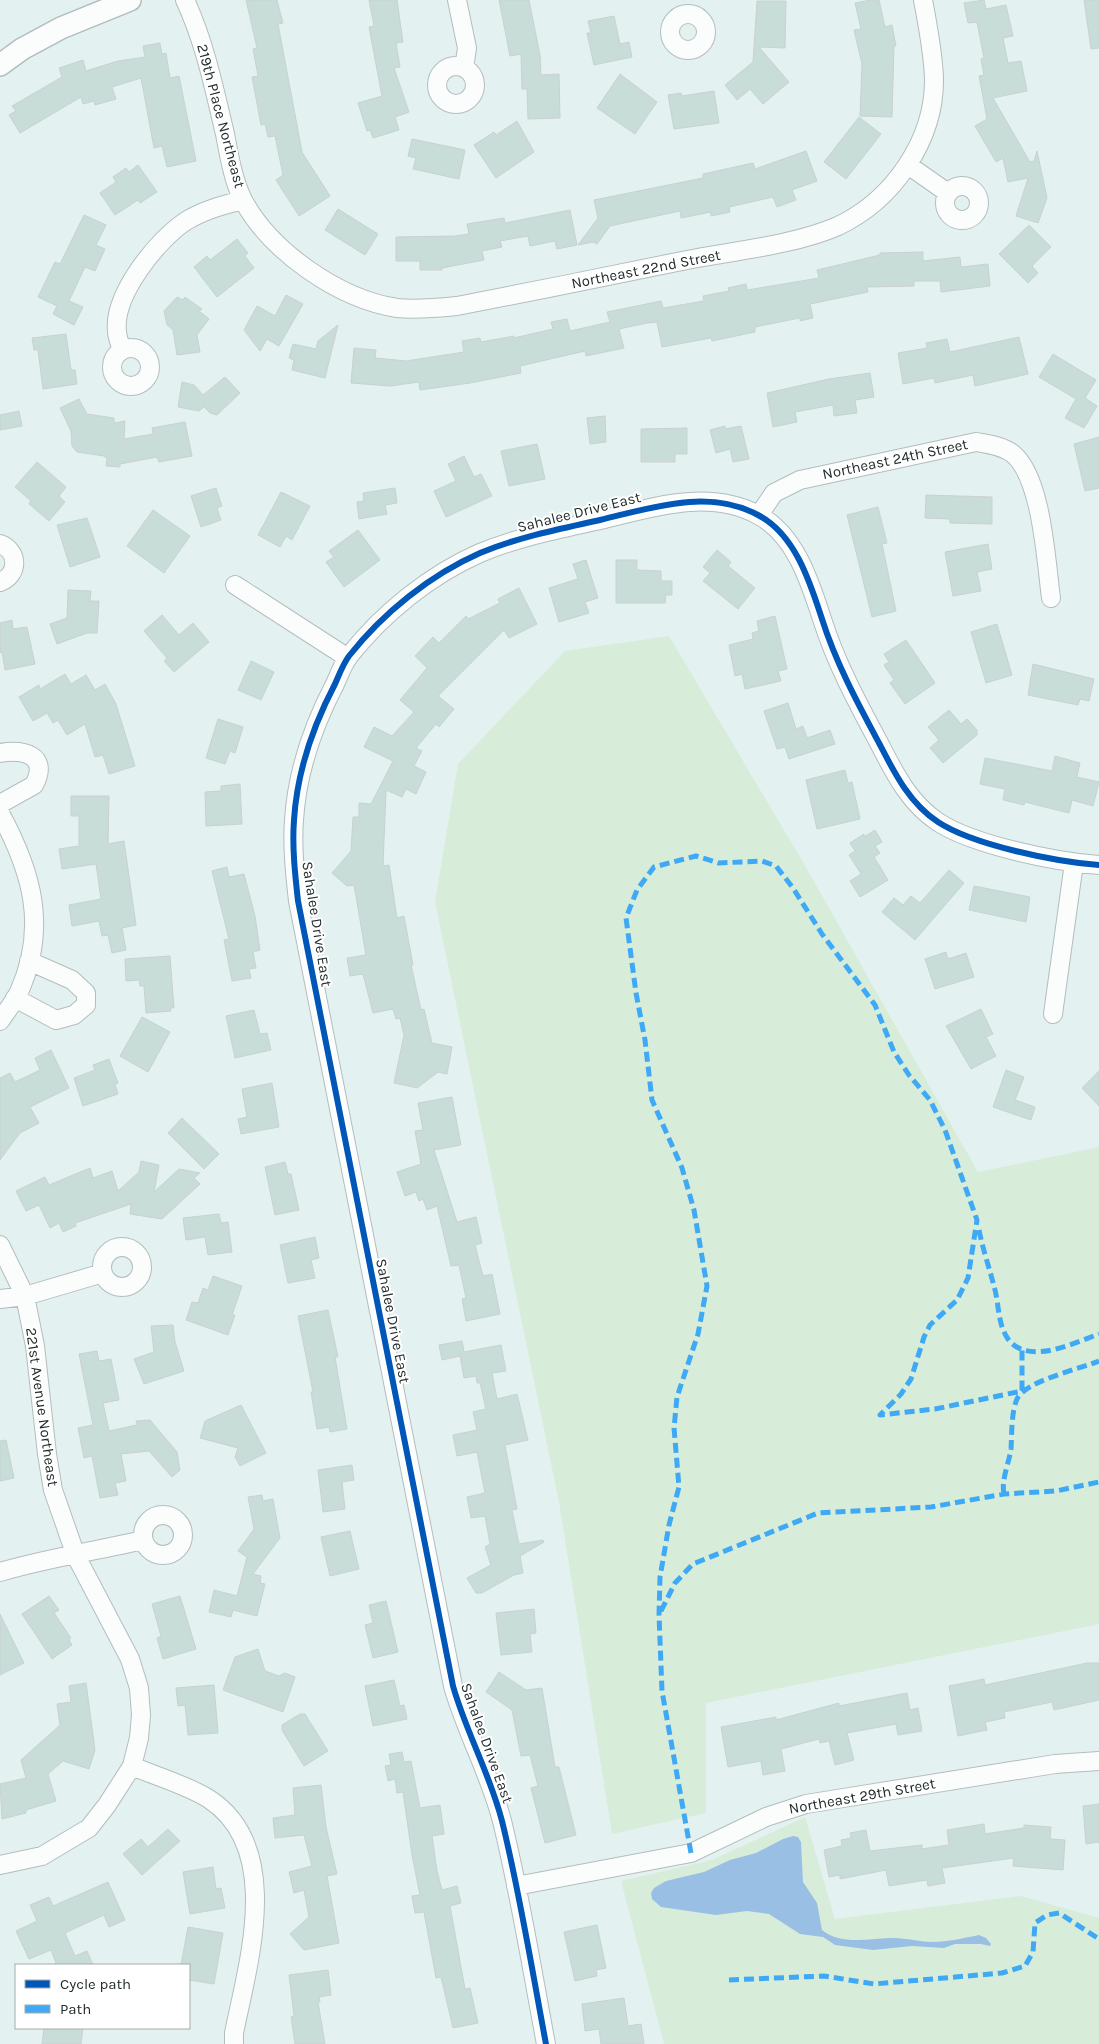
<svg xmlns="http://www.w3.org/2000/svg" width="1099" height="2044" font-family="Karla,sans-serif">
  <rect width="100%" height="100%" fill="#e4f1f1"/>
  <path fill="#d7edd9" d="M669,636L807,869L978,1172L1099,1147V1624L706,1703V1813L612,1834L559,1502L435,902L458,764L565,651Z
    M805,1817L835,1919L1021,1896L1099,1918V2044H664L621,1881L712,1860Z"/>
  <path fill="#9abfe4" d="M793,1836L798,1837L801,1842L803,1882L817,1903L822,1930C842,1946 870,1938 894,1938C907,1938 920,1942 933,1942C948,1942 964,1938 979,1935L986,1938L991,1944L990,1946L981,1944H955L944,1948L912,1946L873,1950L835,1945L823,1937L800,1934L769,1914L747,1911L716,1915L661,1907L652,1899L651,1893L654,1888L666,1881L704,1872L730,1860L756,1853L783,1839Z"/>
  <path fill="#c9ddd8" stroke="#c8d2d0" d="M246,0H277L283,23L278,24L302,152L330,196L299,216L276,180L283,175L275,136L268,137L265,124L261,125L252,77L258,76L253,49L257,48Z
    M369,0H397L403,42L396,43L400,67L394,68L409,112L395,117L399,130L373,138L370,130L367,131L358,103L382,96L369,27L374,26Z
    M499,0H529L540,55L541,75L559,74L560,118L528,119L527,89H522L521,54L510,56Z
    M870,0H879L885,27L892,25L896,46H894L892,117L860,116L862,64L854,30L861,29L855,3Z
    M984,0L986,9L1006,5L1013,36L1003,38L1008,63L1021,61L1027,91L993,98L1030,162L1034,161L1037,151L1047,198L1038,223L1016,216L1028,178L1008,182L1003,158L996,162L975,126L987,119L979,76L984,75L981,59L984,58L977,22L968,23L964,3Z
    M1084,0H1099V48L1091,49Z
    M757,1H786L785,48L759,47L789,82L763,104L750,89L737,100L725,85L753,62Z
    M614,16L620,44L629,42L632,57L594,65L587,33H591L588,21Z
    M160,43L162,54L166,53L170,78L179,76L196,161L167,167L162,146L154,148L141,78L112,87L116,99L95,105L94,101L83,104L81,97L20,133L9,115L16,111L12,106L62,77L59,68L83,60L86,71L118,61L145,57L143,46Z
    M620,74L657,102L635,134L597,108Z
    M714,91L719,123L674,129L668,95L681,93L682,96Z
    M859,117L881,134L846,179L824,162Z
    M517,121L534,152L496,178L474,145L494,132L496,135Z
    M412,139L465,150L459,179L413,169L416,158L408,156Z
    M806,151L817,181L792,190L796,200L777,207L773,197L729,207L730,212L711,216V212L681,218L680,211L610,226L597,244L593,242L578,245L598,218L594,200L703,178V174L753,163L755,169Z
    M138,165L157,192L140,203L138,200L115,215L100,193L116,182L113,177L126,168L129,172Z
    M338,209L378,234L365,255L325,230Z
    M570,210L577,245L557,249L555,241L530,246L528,236L500,241L502,247L482,251L484,260L442,268V270H420V261H396V237L455,236L469,234L467,224L504,218L505,223Z
    M84,215L106,225L96,245L105,249L95,271L85,267L69,301L83,307L74,325L53,314L57,306L38,297L55,262L60,264Z
    M1029,225L1051,247L1032,266L1038,273L1028,283L999,254Z
    M237,239L248,253L245,256L254,268L217,297L194,267L207,256L210,260Z
    M923,252V261L960,257L961,267L988,264L990,286L941,292L940,281H914V286L867,287L868,292L810,304L813,318L800,321V318L755,327V332L712,341L711,338L662,347L657,322L647,323L619,329L624,348L586,356L585,351L520,366L521,373L470,383L420,390L419,382L390,386L351,383L354,348L376,350L375,358L406,361L464,352L462,341L480,338L481,342L514,336V338L553,329L551,322L567,319L570,331L610,322L607,312L661,301L663,308L704,301L703,296L729,291L728,288L746,284L747,290L819,278L817,270L880,255V253Z
    M286,295L303,304L279,346L267,339L260,351L244,330L257,306L275,316Z
    M177,297L183,300L185,297L202,309L199,311L209,319L197,335L200,352L177,355L173,330L167,325L164,311Z
    M338,325L325,378L292,370L294,360L289,358L293,344L316,349L318,341Z
    M66,334L71,370H75L77,384L43,389L38,350H34L32,338Z
    M1019,337L1028,374L975,386L973,375L935,383L934,378L903,384L898,353L927,348L926,343L947,339L950,352Z
    M1053,354L1096,380L1085,398L1097,406L1084,428L1065,418L1076,399L1039,377Z
    M870,373L874,397L855,400L857,413L834,416L833,405L795,412L797,422L773,427L767,393L829,379Z
    M225,377L240,393L217,415L210,413L204,407L199,411L178,407L182,382L194,385L203,395Z
    M79,399L87,414L114,418V423L125,421L124,439L153,434L152,428L185,422L192,456L159,462L157,457L120,464V467L106,466L107,459L104,456L77,452L72,446L71,431L60,408Z
    M19,411L22,426L0,430V415Z
    M605,416L606,442L590,444L587,418Z
    M725,426V429L741,426L749,459L733,462L730,449L716,453L710,430Z
    M687,428V454H675V462H641V429Z
    M1099,437V488L1085,491L1074,444Z
    M537,444L545,479L509,486L501,451Z
    M464,456L474,477L481,474L492,496L446,517L434,491L456,481L448,464Z
    M37,462L66,487L59,496L65,502L49,521L29,504L31,501L15,487Z
    M216,488L222,506L217,508L221,520L201,527L191,496Z
    M395,488L397,503L385,505L387,514L359,519L357,502L364,501L363,493Z
    M281,492L310,506L292,540L286,536L280,547L258,535Z
    M926,495L992,497V524L950,523V519L925,518Z
    M878,507L887,543L882,544L896,611L872,617L847,515Z
    M153,510L190,536L164,573L127,546Z
    M87,518L100,557L70,567L57,525Z
    M358,530L380,560L344,587L326,562L334,557L329,551Z
    M988,544L992,569L977,572L981,591L953,596L945,552Z
    M717,550L731,562L728,566L755,588L738,609L703,581L710,573L703,567Z
    M586,560L598,598L585,602L589,613L559,622L549,588L578,579L573,564Z
    M616,560H637V570L661,571V581H672V595H666L665,603H616Z
    M519,588L537,624L509,638L504,630L438,696L454,709L439,727L436,724L416,748L422,751L414,766L426,772L416,794L406,789L402,797L386,790L383,866L389,865L397,918L404,916L413,965H411L421,1010L424,1009L432,1043L452,1047L447,1074L438,1072L417,1088L394,1083L404,1035L400,1018L396,1019L393,1009L373,1013L363,974L350,976L347,958L366,955L354,885L347,886L332,873L351,851L353,817H359V803L371,804L393,761L364,747L374,727L392,736L414,712L400,700L427,668L415,656L433,637L439,643L466,616L468,619L500,603L498,599Z
    M68,590L91,591L90,601H99L97,633H87L57,644L50,624L67,618Z
    M162,615L179,635L193,623L209,642L174,672L164,661L167,658L144,631Z
    M775,616L787,669L778,671L781,681L745,689L742,674L735,676L729,645L753,639L752,633L759,631L757,621Z
    M12,620L13,629L27,627L35,664L5,670L2,652L0,653V623Z
    M997,624L1012,675L986,683L971,632Z
    M906,640L935,683L905,704L890,683L894,680L884,665L889,662L884,654Z
    M251,661L274,672L261,700L238,690Z
    M1033,664L1094,679L1089,701L1080,699L1078,705L1028,695Z
    M65,674L71,684L86,675L95,690L105,684L116,704L135,766L109,774L103,755L95,757L85,724L67,735L58,720L53,723L47,713L33,721L19,697L39,685L40,689Z
    M788,703L796,729L803,726L807,738L830,730L835,744L789,759L785,747L777,749L764,711Z
    M949,710L961,724L967,719L977,730V735L943,763L930,748L939,740L928,727Z
    M218,719L243,727L235,753L230,751L225,764L206,758Z
    M1055,756L1080,763L1077,777L1099,782L1093,806L1072,800L1069,813L1025,802L1024,805L1003,800L1005,789L980,784L985,758L1052,771Z
    M845,770L848,783L852,782L860,819L817,829L806,780Z
    M240,784L242,824L206,826L205,792L221,791V786Z
    M71,796H109L108,844L124,841L136,925L122,928L126,950L112,953L108,935L102,936L99,921L72,926L69,905L101,899L96,864L62,869L59,849L79,846V816H71Z
    M875,830L882,842L875,846L880,853L874,857L888,880L860,897L850,881L861,874L849,855L855,851L850,843L864,834V837Z
    M227,867L229,877L244,874L255,916L260,950L253,952L256,968L249,969L251,978L232,981L224,940L229,939L212,871Z
    M949,870L964,883L915,940L882,912L894,898L903,905L911,896L920,903Z
    M974,886L1030,897L1026,922L969,910Z
    M946,952L948,959L966,953L974,977L935,989L925,959Z
    M170,956L174,1008H170L171,1011L146,1013L144,986H140L139,980L126,981L125,959Z
    M981,1009L993,1034L986,1037L996,1056L971,1069L946,1026Z
    M254,1010L260,1034L267,1033L271,1050L235,1058L226,1016Z
    M142,1017L170,1032L148,1072L120,1056Z
    M51,1050L69,1088L30,1107L39,1123L20,1133L0,1160V1078L10,1073L15,1082L40,1070L35,1058Z
    M109,1059L118,1083L115,1084L118,1094L83,1106L74,1078L95,1070L93,1065Z
    M1006,1070L1024,1077L1015,1100L1035,1107L1031,1120L993,1107Z
    M1099,1071V1106L1082,1088Z
    M272,1083L279,1127L241,1134L238,1119L247,1117L242,1089Z
    M452,1097L461,1145L434,1150L457,1222L476,1217L482,1243L475,1245L483,1276L492,1274L500,1314L466,1321L462,1299L466,1298L459,1265L451,1266L437,1206L427,1210L423,1199L419,1201L416,1192L405,1196L397,1172L421,1164L415,1131L423,1130L418,1103Z
    M182,1118L219,1154L204,1169L168,1133Z
    M141,1161L159,1165L154,1192L179,1169L200,1173L194,1178L200,1184L162,1219L130,1214L131,1204L75,1223L76,1226L63,1232L59,1223L50,1228L39,1205L26,1211L16,1191L45,1177L49,1185L90,1168L93,1178L112,1171L118,1191L139,1172Z
    M285,1162L288,1174H291L299,1210L275,1215L265,1167Z
    M219,1214L221,1223L228,1222L232,1252L208,1255L205,1237L186,1240L183,1218Z
    M315,1237L319,1258L311,1260L315,1278L288,1283L280,1245Z
    M213,1276L242,1286L232,1315H235L228,1335L186,1320L192,1302L198,1303L203,1288L208,1290Z
    M328,1310L338,1357H335L347,1429L330,1432L329,1427L317,1429L311,1392H313L298,1316Z
    M173,1325L175,1342L184,1371L144,1384L134,1359L154,1352L151,1326Z
    M462,1341L464,1352L501,1345L506,1371L492,1373L497,1399L517,1394L528,1440L505,1445L517,1509L512,1510L519,1544L543,1540L544,1542L520,1556L523,1573L514,1575L482,1593H476L467,1578L491,1565L485,1547L490,1544L485,1516L471,1518L467,1497L485,1493L477,1452L457,1456L453,1435L477,1430L473,1412L486,1409L480,1383H477L476,1376L464,1378L460,1356L442,1360L439,1345Z
    M97,1351L99,1361L111,1359L119,1400L103,1403L109,1431L137,1425L136,1421L150,1420L177,1452L180,1470L172,1477L149,1451L121,1454L126,1481L115,1483L118,1495L100,1498L92,1456L84,1458L78,1428L93,1425L79,1354Z
    M241,1405L266,1453L240,1466L235,1457L238,1448L200,1438L205,1421Z
    M6,1440L14,1478L0,1481V1441Z
    M352,1465L354,1480L342,1482L345,1509L323,1512L318,1470Z
    M262,1495L263,1501L273,1499L280,1538L253,1574L261,1576L260,1583L265,1584L257,1616L233,1610L231,1617L209,1612L214,1590L237,1596L247,1557L238,1551L254,1529L248,1497Z
    M350,1531L359,1569L330,1576L321,1537Z
    M49,1596L59,1610L54,1613L71,1638L69,1640L72,1645L52,1659L22,1614Z
    M180,1596L196,1649L163,1659L157,1638L161,1636L152,1604Z
    M386,1601L398,1652L373,1658L365,1625L373,1623L369,1605Z
    M534,1609L536,1633L530,1634L532,1652L501,1655L496,1613Z
    M0,1614L24,1663L0,1675Z
    M258,1649L265,1671L279,1676L285,1673L295,1677L283,1712L223,1690L235,1657Z
    M1087,1663H1099V1700L1054,1710L1052,1702L1004,1712L1005,1718L985,1722L987,1730L958,1736L949,1686L984,1679L985,1685Z
    M499,1672L526,1690L542,1688L555,1767H559L576,1835L545,1843L531,1788L538,1786L530,1755L521,1756L512,1710L486,1692Z
    M394,1680L400,1706L404,1705L407,1719L373,1726L365,1686Z
    M86,1683L95,1750L89,1769L63,1761L48,1774L56,1801L26,1810V1813L2,1819L0,1784L26,1778L21,1760L60,1725L57,1704L71,1702L69,1686Z
    M214,1685L218,1733L188,1735L185,1705L178,1706L176,1688Z
    M907,1693L910,1710L918,1708L922,1731L898,1735L896,1724L847,1733L854,1760L835,1765L829,1741L820,1743L819,1739L781,1749L785,1771L763,1775L761,1761L728,1767L721,1727L776,1717V1720L839,1703V1706Z
    M300,1714H305L328,1751L304,1766L282,1730V1725Z
    M402,1752L404,1762L411,1761L420,1808L440,1805L444,1834L432,1836L437,1871L442,1890L457,1886L461,1903L450,1906L465,1989L470,1988L478,2023L453,2028L441,1977L436,1978L424,1912L415,1913L412,1896L420,1895L412,1855L403,1792L397,1793L395,1779L388,1781L385,1766L391,1765L389,1754Z
    M321,1785L326,1827L337,1874L327,1876L339,1943L304,1950L290,1934L309,1917L304,1890L294,1893L289,1872L312,1866L304,1835L275,1838L273,1818L295,1815L293,1788Z
    M1099,1804V1842L1086,1844L1083,1806Z
    M984,1824L985,1834L1024,1828V1825L1051,1827L1050,1839L1065,1840L1063,1870L1013,1866L1014,1858L942,1868L945,1883L928,1886L927,1880L889,1886L886,1870L840,1879V1875L829,1877L824,1850L842,1846L841,1840L851,1838L850,1833L866,1830L870,1851L922,1845V1849L949,1845L947,1830Z
    M168,1829L180,1841L142,1875L123,1854L141,1839L148,1847Z
    M213,1867L216,1889L221,1888L225,1908L190,1914L183,1872Z
    M108,1882L125,1920L109,1927L104,1915L65,1933L75,1956L87,1951L93,1965H53L56,1963L51,1950L29,1959L16,1931L37,1921L30,1905L49,1897L53,1906Z
    M597,1925L606,1968L596,1970L597,1976L575,1981L564,1932Z
    M188,1927L223,1933L214,1984L189,1980V1965H181Z
    M328,1970L331,1995L319,1997L320,2002H318L325,2044H295L291,2017L294,2016L289,1975Z
    M624,1998L628,2026L641,2024L644,2044H601L599,2029L585,2031L582,2004Z
    M44,2028H83L81,2044H42Z"/>
  <g fill="none" stroke-linecap="round" stroke-linejoin="round">
    <g stroke="#b3bdbd" stroke-width="20">
      <path id="minor" d="M185,0C205,43 214,88 225,134C229,155 233,180 243,200C271,252 339,299 397,308C417,310 437,308 457,306C534,291 610,276 687,260C733,251 795,245 838,226C893,200 935,140 934,78C933,52 928,26 923,0
        M457,0L467,48L464,68
        M670 32a18 18 0 1 1 36 0a18 18 0 1 1-36 0Z
        M437 85a19 19 0 1 1 38 0a19 19 0 1 1-38 0Z
        M908,165L948,193
        M945 203a17 17 0 1 1 34 0a17 17 0 1 1-34 0Z
        M112 367a19 19 0 1 1 38 0a19 19 0 1 1-38 0Z
        M122,350C120,344 117,337 117,331C113,295 157,240 186,221C204,210 223,205 243,200
        M759,515L774,493L800,480L976,442C988,444 1003,446 1013,454C1042,478 1046,561 1051,598
        M0,544C19,551 19,575 0,582
        M235,585L348,658
        M0,753C23,749 50,755 34,785L0,804
        M0,813C32,872 48,927 19,992C14,1002 6,1012 0,1021
        M15,998L56,1020L74,1015L86,1005V993L72,980L29,961
        M1053,1014L1074,863
        M0,1245L25,1296L35,1346L47,1454L53,1490L76,1556L130,1659L139,1688L141,1715L139,1738L132,1766L107,1805L89,1828L42,1856L0,1865
        M102 1267a20 20 0 1 1 40 0a20 20 0 1 1-40 0Z
        M0,1299L25,1296L103,1273
        M143 1535a20 20 0 1 1 40 0a20 20 0 1 1-40 0Z
        M0,1572C47,1558 96,1551 143,1540
        M132,1766C155,1776 187,1785 209,1799C284,1848 248,1963 234,2033V2044
        M516,1886L691,1853L766,1817L806,1804L1055,1764L1099,1761
        M546,2044C532,1970 520,1894 502,1821C490,1774 466,1732 453,1686L298,901C295,874 292,847 294,820C297,772 313,726 335,684C339,675 343,664 349,656C383,613 430,575 480,553C518,537 560,529 600,520C651,508 708,488 758,515C795,534 810,582 822,619C836,663 857,702 879,743C894,772 909,803 938,822C973,845 1056,862 1099,865"/>
    </g>
    <g stroke="#b3bdbd" stroke-width="24">
      <path id="tertiary" d="M0,65L22,49L61,28L130,0"/>
    </g>
    <use href="#minor" stroke="#fbfdfd" stroke-width="18"/>
    <use href="#tertiary" stroke="#fbfdfd" stroke-width="21"/>
    <path stroke="#3fa9f5" stroke-width="5" stroke-dasharray="10 5" stroke-linecap="butt" d="M979,1230C983,1250 990,1270 995,1290C999,1306 998,1325 1008,1339C1028,1366 1074,1343 1099,1334
      M1004,1494C1001,1480 1009,1463 1011,1449C1012,1434 1011,1413 1017,1399C1025,1381 1080,1369 1099,1361
      M661,1611L675,1583L693,1564L818,1513L931,1507L1004,1494L1056,1491L1099,1482
      M691,1853L662,1691L659,1615L660,1577L669,1525L679,1487L674,1428L677,1397L698,1334L707,1286L694,1210L682,1168L652,1100L645,1040L636,993L626,918L637,890L654,867L696,856L719,863L762,861L776,866L793,888L822,934L875,1005L894,1052L909,1075L930,1100L945,1130L977,1220L968,1278L957,1300L930,1325L924,1337L911,1379L901,1394L880,1415L935,1409L1022,1391V1349
      M729,1980L824,1976L874,1984L1002,1973L1025,1966L1033,1952L1035,1923L1047,1915L1059,1913L1099,1939"/>
    <g stroke="#fff" stroke-width="9">
      <path id="cycleway" d="M546,2044C532,1970 520,1894 502,1821C490,1774 466,1732 453,1686L298,901C295,874 292,847 294,820C297,772 313,726 335,684C339,675 343,664 349,656C383,613 430,575 480,553C518,537 560,529 600,520C651,508 708,488 758,515C795,534 810,582 822,619C836,663 857,702 879,743C894,772 909,803 938,822C973,845 1056,862 1099,865"/>
    </g>
    <use href="#cycleway" stroke="#0057b8" stroke-width="6"/>
  </g>
  <g text-anchor="middle" stroke-width="4" stroke-linejoin="round" paint-order="stroke">
    <g font-size="15" fill="#232c2c" stroke="#fff">
      <text transform="translate(221 116) rotate(75)" y="5">219th Place Northeast</text>
      <text transform="translate(646 269) rotate(-11)" y="5">Northeast 22nd Street</text>
      <text transform="translate(895 459) rotate(-12)" y="5">Northeast 24th Street</text>
      <text transform="translate(579 512) rotate(-14)" y="5">Sahalee Drive East</text>
      <text transform="translate(317 924) rotate(81)" y="5">Sahalee Drive East</text>
      <text transform="translate(393 1321) rotate(79)" y="5">Sahalee Drive East</text>
      <text transform="translate(42 1407) rotate(82)" y="5">221st Avenue Northeast</text>
      <text transform="translate(487 1743) rotate(70)" y="5">Sahalee Drive East</text>
      <text transform="translate(862 1796) rotate(-10)" y="5">Northeast 29th Street</text>
    </g>
  </g>
  <rect x="15" y="1964" width="175" height="65" fill="#ffffff" stroke="#a7abab"/>
  <rect x="25" y="1980" width="25" height="8" fill="#0057b8" stroke="#a7abab"/>
  <text x="60" y="1989" font-size="15" fill="#232c2c">Cycle path</text>
  <rect x="25" y="2005" width="25" height="8" fill="#3fa9f5" stroke="#a7abab"/>
  <text x="60" y="2014" font-size="15" fill="#232c2c">Path</text>
</svg>
